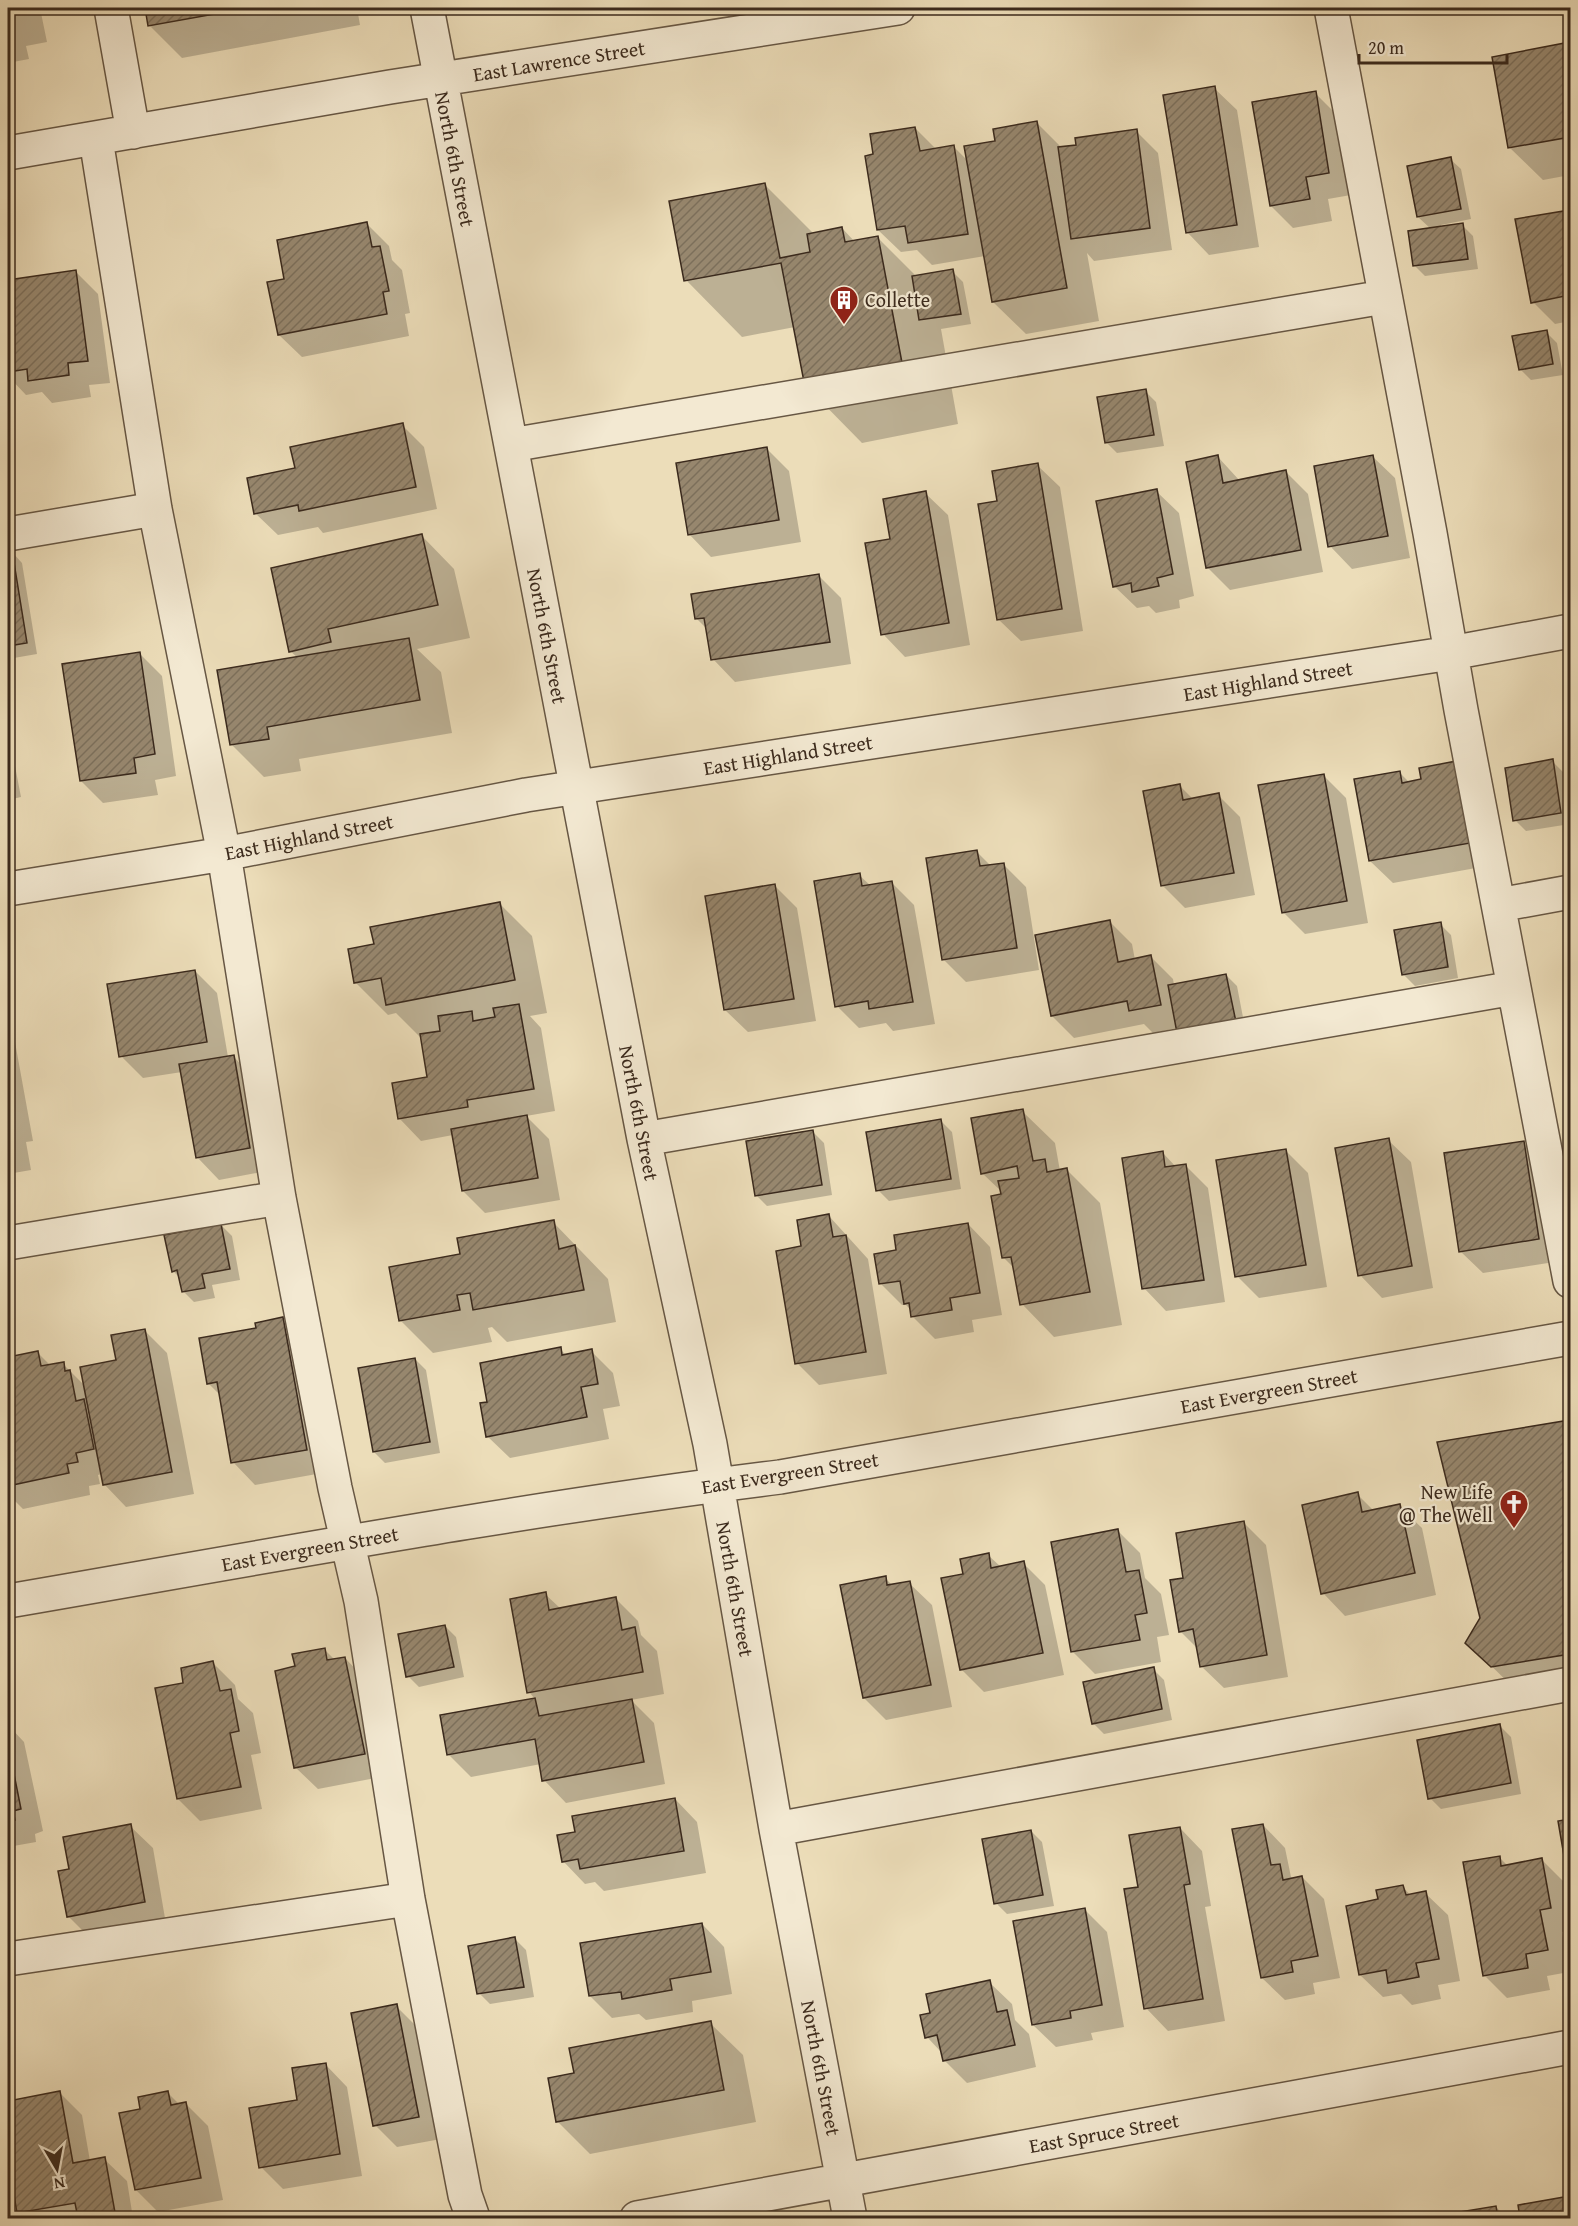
<svg xmlns="http://www.w3.org/2000/svg" width="1578" height="2226" font-family="'Gentium Book Plus',serif">
  <defs>
    <pattern id="building-hatch" width="6" height="6" patternUnits="userSpaceOnUse" patternTransform="scale(1.5)"><rect width="6" height="6" fill="#97876e"/><path d="M-1 1l2-2M0 6l6-6M5 7l2-2" fill="none" stroke="#7c6f5a"/></pattern>
  </defs>
  <rect width="100%" height="100%" fill="#ecddb9"/>
  <filter id="stains"><feTurbulence type="fractalNoise" baseFrequency=".00333" numOctaves="4"/><feColorMatrix values="0 0 0 0 .2 0 0 0 0 .09 0 0 0 0 .02 0 0 0 .5 -.17"/></filter>
  <radialGradient id="worn" r=".72"><stop offset=".6" stop-color="#630" stop-opacity="0"/><stop offset="1" stop-color="#630" stop-opacity=".3"/></radialGradient>
  <path fill="#0003" d="M8,8H40L47,42L26,46L29,59L8,63Z
    M146,8H357L360,25L182,58L149,25Z
    M1570,44V175L1543,180L1510,148L1493,58Z
    M1214,88L1237,110L1259,247L1209,255L1187,232Z
    M1315,93L1337,115L1351,195L1328,199L1332,221L1293,228L1271,206Z
    M1037,123L1062,148L1136,131L1158,153L1172,250L1094,261L1087,253L1099,321L1026,334L993,302L985,256L932,265L917,250L901,252L878,230L875,155L915,128L936,149L953,146L968,161L997,142Z
    M1450,159L1461,169L1471,219L1441,225V228L1462,225L1473,236L1478,269L1425,276L1414,265L1431,229L1418,217Z
    M765,185L814,234L842,228L855,242L878,238L917,277L952,271L963,282L971,324L941,329L958,424L862,443L806,386L795,327L742,337L686,280Z
    M1570,211V321L1555,324L1533,302L1517,221Z
    M367,224L389,246L392,260L402,270L410,313L405,314L409,336L302,357L279,335L286,280Z
    M76,272L98,294L110,383L89,385L91,397L52,403L42,392L26,395L8,376V281Z
    M1546,332L1557,343L1563,375L1531,380L1520,369Z
    M1145,391L1156,402L1164,446L1117,453L1106,442Z
    M402,425L424,447L437,509L323,533L318,527L278,535L255,513Z
    M767,449L789,471L801,542L711,557L689,534Z
    M1372,456L1395,478L1410,558L1352,569L1330,546Z
    M1218,457L1240,481L1285,471L1308,494L1323,572L1230,590L1208,568L1188,463Z
    M1037,465L1060,487L1083,631L1021,641L998,619V502Z
    M1156,491L1179,513L1194,596L1179,600L1180,608L1156,613L1149,606L1137,608L1114,586Z
    M925,493L948,515L970,645L905,657L883,634L892,540Z
    M422,536L454,569L470,638L417,649L441,672L452,733L299,759L301,771L264,777L231,744L298,658L290,651Z
    M12,552L22,563L37,654L8,659V553Z
    M819,576L841,598L851,664L735,682L713,659L708,630L696,618Z
    M139,653L162,676L176,776L155,780L158,795L103,803L81,781Z
    M8,758L15,766L21,797L8,800Z
    M1552,761L1563,772L1570,824L1526,831L1515,820Z
    M1400,773L1410,783L1498,864L1393,883L1370,861Z
    M1323,775L1346,798L1368,923L1305,934L1283,912Z
    M1180,786L1193,799L1218,795L1240,817L1255,895L1185,908L1163,886Z
    M977,852L991,866L1004,865L1026,887L1039,970L966,982L943,959Z
    M859,875L871,886L892,883L914,905L935,1024L893,1031L886,1023L859,1028L837,1006Z
    M775,886L797,908L816,1021L748,1032L725,1010Z
    M499,903L532,936L547,1013L530,1016L541,1028L555,1111L526,1116L549,1139L560,1200L485,1213L463,1191L453,1135L421,1141L399,1118L429,1078L422,1037H420L396,1013L388,1015L355,982L376,945Z
    M1109,921L1132,944L1135,960L1151,957L1173,979L1174,985L1226,975L1237,986L1246,1033L1177,1028L1153,1033L1144,1024L1074,1038L1052,1016Z
    M1440,924L1451,935L1458,978L1415,986L1404,975Z
    M195,971L217,993L228,1057L233,1056L255,1079L272,1170L219,1180L197,1157L182,1072L143,1078L121,1056Z
    M8,1026L13,1031L33,1141L26,1142L31,1170L8,1174Z
    M1022,1111L1055,1143L1060,1171L1067,1170L1100,1203L1122,1325L1054,1337L1022,1304L1015,1269L1004,1258L1002,1192L982,1173Z
    M941,1121L952,1132L961,1189L889,1201L878,1190Z
    M813,1132L824,1143L832,1195L767,1206L756,1195Z
    M1388,1140L1411,1162L1433,1288L1382,1298L1360,1275Z
    M1524,1143L1546,1165L1561,1261L1483,1273L1460,1251Z
    M1286,1151L1308,1173L1327,1287L1259,1298L1237,1276Z
    M1163,1153L1176,1167L1186,1166L1208,1188L1225,1302L1166,1311L1144,1288Z
    M829,1216L868,1259L887,1374L819,1385L797,1363L803,1247Z
    M553,1222L608,1279L616,1322L507,1342L492,1327L488,1328L492,1342L433,1353L401,1321L462,1255Z
    M968,1224L990,1247L1002,1315L972,1320L974,1332L935,1339L913,1317L912,1311L906,1305H902L880,1283L898,1252Z
    M221,1225L232,1236L240,1280L212,1285L215,1298L194,1302L183,1291L181,1279L173,1271Z
    M283,1319L305,1341L328,1472L255,1485L233,1462L221,1396L208,1383L257,1329Z
    M145,1331L167,1353L194,1494L126,1507L104,1484L102,1474L98,1475L100,1484L89,1486L90,1495L23,1509L8,1494V1359L38,1353L51,1366L63,1364L85,1386L118,1361Z
    M560,1349L567,1356L591,1351L613,1373L620,1406L603,1409L609,1439L510,1458L487,1436L489,1403Z
    M415,1359L426,1370L440,1453L385,1463L374,1452Z
    M1570,1421V1692L1525,1699L1467,1642L1482,1618L1439,1444Z
    M1357,1494L1374,1511L1399,1506L1422,1528L1436,1595L1345,1616L1323,1593Z
    M1243,1522L1266,1545L1288,1677L1224,1688L1201,1666L1198,1649L1180,1631L1185,1579Z
    M1118,1531L1140,1553L1145,1578L1161,1594L1169,1635L1157,1637L1161,1662L1095,1674L1073,1652L1053,1543Z
    M988,1555L1001,1567L1023,1563L1045,1585L1064,1675L984,1692L962,1670L965,1575Z
    M885,1578L893,1586L909,1583L932,1605L952,1707L886,1720L864,1698Z
    M545,1594L561,1609L616,1599L638,1621L641,1635L657,1651L664,1694L631,1700L654,1723L665,1784L566,1803L544,1780L541,1764L471,1777L448,1754L442,1716L535,1699L529,1692Z
    M445,1626L456,1637L464,1677L419,1687L408,1676Z
    M324,1649L335,1660L345,1658L367,1681L386,1776L318,1789L295,1767L296,1667Z
    M213,1663L235,1685L238,1699L253,1713L261,1753L251,1755L262,1809L200,1821L178,1799Z
    M1153,1669L1164,1680L1172,1720L1104,1734L1093,1723Z
    M8,1725L24,1742L43,1831L35,1834L36,1842L8,1847Z
    M1500,1726L1511,1737L1521,1794L1441,1809L1430,1798Z
    M675,1799L697,1822L706,1873L604,1891L595,1882L585,1884L563,1861L577,1833Z
    M1570,1821V1882L1560,1822Z
    M1263,1825L1285,1848L1291,1877L1293,1879L1302,1877L1324,1899L1340,1978L1313,1983L1315,1994L1285,2000L1262,1978Z
    M130,1826L153,1848L166,1924L90,1938L68,1916L71,1870Z
    M1180,1828L1202,1851L1211,1906L1205,1907L1225,2021L1168,2031L1146,2008L1140,1888Z
    M1031,1831L1042,1842L1054,1906L1007,1914L996,1903Z
    M1499,1857L1508,1866L1542,1860L1564,1882L1570,1918V1930L1562,1932L1569,1972L1547,1976L1550,1990L1507,1998L1484,1975Z
    M1403,1887L1411,1896L1425,1893L1448,1915L1460,1981L1438,1985L1441,1999L1412,2005L1401,1994L1383,1997L1360,1975L1380,1900Z
    M1085,1910L1107,1932L1124,2027L1091,2033L1093,2040L1056,2047L1033,2025Z
    M702,1924L724,1947L732,1994L692,2001L693,2012L646,2020L639,2014L612,2018L590,1996Z
    M515,1939L526,1950L534,1997L490,2004L479,1993Z
    M989,1982L1012,2004L1015,2020L1029,2034L1036,2067L967,2083L944,2060L942,2053L927,2037L932,2014Z
    M396,2006L418,2028L441,2139L397,2147L375,2125Z
    M710,2023L743,2055L756,2122L590,2154L557,2121L576,2075Z
    M325,2064L347,2087L362,2176L283,2189L261,2167L299,2101Z
    M60,2093L82,2115L90,2161L104,2159L127,2181L133,2218H25L18,2212L8,2150V2102Z
    M168,2093L180,2105L186,2104L208,2126L223,2200L158,2212L136,2190L142,2110Z
    M1570,2198V2218H1521L1519,2206Z
    M1496,2207L1507,2218H1432Z"/>
  <path fill="url(#building-hatch)" stroke="#3b2a1d" stroke-width="1.5" d="M145,8H248L148,26Z
    M1570,42V137L1508,148L1492,57Z
    M1215,86L1237,225L1186,233L1163,95Z
    M1316,91L1329,173L1306,177L1310,199L1270,206L1252,102Z
    M1037,121L1067,288L992,302L964,146L995,141L993,129Z
    M915,127L920,151L954,145L968,234L908,243L905,226L877,230L865,156L873,154L870,134Z
    M1137,129L1150,228L1071,239L1058,147L1076,145L1075,138Z
    M1451,157L1461,209L1417,217L1407,166Z
    M765,183L780,258L810,252L807,234L842,227L845,242L878,236L903,368L805,387L781,263L684,281L669,201Z
    M1570,210V295L1531,303L1515,219Z
    M367,222L372,247L380,246L389,291L383,292L387,314L278,335L267,282L284,279L277,240Z
    M1463,223L1468,259L1413,266L1408,231Z
    M953,269L961,314L919,320L912,276Z
    M76,270L88,361L68,363L69,375L28,381L27,369L8,372V280Z
    M1547,330L1553,364L1519,370L1512,336Z
    M1146,389L1154,435L1105,443L1097,397Z
    M403,423L416,487L299,511L298,505L254,514L247,478L295,468L290,447Z
    M767,447L779,520L688,535L676,463Z
    M1218,455L1223,483L1286,470L1301,550L1206,568L1186,462Z
    M1373,455L1388,536L1328,547L1314,466Z
    M1038,463L1062,609L997,620L978,504L997,501L992,471Z
    M1157,489L1173,574L1157,578L1159,586L1132,592L1131,583L1113,587L1096,501Z
    M926,491L949,623L881,635L865,543L890,539L883,499Z
    M422,534L438,605L328,629L331,642L289,652L271,568Z
    M12,550L27,643L8,646V551Z
    M819,574L830,642L711,660L704,618L695,619L691,594Z
    M409,638L420,700L267,727L269,739L230,745L217,670Z
    M140,652L155,754L134,758L136,773L80,781L62,664Z
    M1553,759L1561,813L1513,821L1505,768Z
    M1462,760L1476,842L1369,861L1354,779L1400,771L1402,783L1421,779L1419,768Z
    M1324,774L1347,901L1282,913L1258,785Z
    M1180,784L1183,800L1219,793L1234,873L1161,886L1143,791Z
    M977,850L980,866L1004,863L1017,948L942,960L926,858Z
    M860,873L862,886L892,881L913,1002L869,1009L868,1001L835,1007L814,881Z
    M775,884L794,999L724,1010L705,896Z
    M500,902L515,980L386,1005L381,978L354,983L348,949L374,944L370,927Z
    M1110,920L1118,962L1151,955L1161,1005L1129,1011L1127,1001L1051,1016L1035,935Z
    M1441,922L1448,967L1402,975L1394,930Z
    M195,970L207,1042L119,1057L107,984Z
    M1226,974L1236,1022L1177,1033L1168,985Z
    M519,1004L534,1089L467,1100L468,1107L398,1119L392,1083L427,1077L420,1034L440,1031L438,1016L472,1011L473,1021L495,1017L493,1008Z
    M234,1055L250,1148L196,1158L179,1064Z
    M8,1095L12,1119L8,1120Z
    M1023,1109L1033,1161L1045,1159L1047,1172L1067,1168L1090,1292L1020,1305L1011,1257L1002,1258L991,1196L1001,1194L998,1181L1019,1178L1017,1166L981,1174L971,1118Z
    M527,1115L538,1178L462,1191L451,1129Z
    M941,1119L951,1179L876,1191L866,1132Z
    M813,1130L822,1185L755,1196L746,1141Z
    M1389,1138L1412,1266L1358,1276L1335,1148Z
    M1524,1141L1539,1239L1459,1252L1444,1153Z
    M1286,1149L1306,1265L1235,1277L1216,1160Z
    M1163,1151L1165,1167L1186,1164L1204,1280L1142,1289L1122,1158Z
    M829,1214L833,1237L846,1235L866,1352L795,1364L776,1251L801,1246L797,1220Z
    M554,1220L559,1249L575,1245L584,1290L473,1310L470,1293L457,1295L460,1310L399,1321L389,1267L460,1254L457,1238Z
    M968,1223L980,1293L950,1298L952,1310L911,1317L909,1303L904,1304L900,1281L879,1284L874,1254L896,1250L894,1235Z
    M221,1224L230,1269L202,1274L205,1288L182,1292L177,1270L172,1272L164,1235Z
    M283,1317L307,1450L231,1463L217,1382L207,1384L199,1338L256,1328L255,1323Z
    M145,1329L172,1472L103,1485L80,1367L116,1360L111,1335Z
    M561,1347L562,1355L592,1349L598,1384L581,1387L587,1417L486,1437L480,1403L487,1402L480,1363Z
    M38,1351L41,1366L64,1362L65,1371L70,1370L76,1401L84,1399L94,1449L76,1453L78,1462L67,1464L69,1473L8,1486V1357Z
    M415,1358L430,1442L373,1452L358,1368Z
    M1570,1420V1654L1491,1667L1465,1643L1480,1618L1437,1442Z
    M1358,1492L1362,1512L1400,1504L1415,1573L1321,1594L1302,1505Z
    M1244,1521L1267,1655L1200,1667L1193,1629L1179,1632L1170,1580L1183,1578L1176,1533Z
    M1118,1529L1126,1572L1139,1570L1147,1613L1135,1615L1140,1640L1071,1652L1051,1542Z
    M989,1553L991,1568L1024,1561L1043,1653L960,1670L941,1578L963,1574L960,1559Z
    M886,1576L887,1585L910,1581L931,1685L863,1698L840,1585Z
    M546,1592L549,1610L616,1597L622,1630L635,1627L643,1672L527,1693L510,1599Z
    M445,1625L454,1667L406,1677L398,1634Z
    M325,1648L327,1660L345,1657L365,1754L294,1768L275,1671L295,1666L292,1654Z
    M213,1661L220,1691L231,1689L239,1731L230,1733L241,1787L177,1799L155,1688L183,1683L181,1668Z
    M1154,1667L1162,1709L1092,1724L1083,1682Z
    M535,1698L539,1716L632,1699L644,1762L542,1781L535,1739L447,1755L440,1715Z
    M1500,1724L1511,1783L1428,1799L1417,1740Z
    M8,1744L21,1809L13,1811L15,1820L8,1821Z
    M675,1798L684,1851L580,1869L578,1859L562,1862L557,1835L575,1832L572,1816Z
    M1570,1819V1891L1558,1821Z
    M131,1824L145,1902L67,1917L58,1871L69,1869L63,1837Z
    M1263,1824L1271,1865L1280,1864L1283,1880L1302,1876L1318,1956L1291,1961L1293,1972L1261,1978L1232,1829Z
    M1180,1827L1190,1884L1184,1885L1203,1999L1144,2009L1124,1889L1138,1887L1129,1835Z
    M1031,1830L1043,1895L994,1904L982,1839Z
    M1500,1856L1501,1866L1542,1858L1551,1908L1540,1910L1548,1950L1526,1954L1528,1968L1483,1976L1463,1862Z
    M1403,1885L1406,1895L1426,1891L1439,1959L1416,1963L1419,1977L1388,1983L1386,1970L1359,1975L1346,1906L1378,1899L1376,1890Z
    M1085,1908L1102,2005L1070,2011L1071,2018L1032,2025L1013,1921Z
    M702,1923L711,1972L670,1979L672,1990L622,1999L621,1992L589,1996L580,1943Z
    M515,1937L524,1987L477,1994L468,1946Z
    M990,1980L997,2012L1007,2010L1015,2045L943,2061L937,2035L925,2038L920,2015L930,2013L926,1994Z
    M397,2004L419,2117L373,2126L351,2013Z
    M711,2021L724,2090L556,2122L548,2078L574,2073L569,2048Z
    M326,2063L340,2154L259,2168L249,2108L297,2100L292,2068Z
    M60,2091L73,2163L105,2157L116,2218H78L75,2203L17,2213L8,2159V2101Z
    M168,2091L171,2105L186,2102L201,2178L135,2190L119,2113L140,2109L138,2097Z
    M1570,2196V2218H1520L1518,2205Z
    M1496,2206L1498,2218H1423Z"/>
  <g fill="none" stroke-linecap="round" stroke-linejoin="round">
    <g stroke="#675744" stroke-width="36">
      <path id="minor" d="M111,8L133,132
        M427,8L644,1139L710,1444L776,1829L850,2218
        M1331,8L1430,533L1461,710L1570,1281
        M96,139L155,509L224,854L279,1198L335,1488L361,1601L408,1899L465,2195L473,2218
        M8,153L390,87L898,8
        M511,445L1384,297
        M8,534L155,509
        M8,889L224,854L526,795L1451,653L1570,631
        M1499,905L1570,892
        M644,1139L1514,988
        M8,1243L279,1198
        M8,1601C264,1557 521,1509 780,1477L1570,1338
        M776,1829L1570,1684
        M8,1959L408,1899
        M637,2218L1570,2047"/>
    </g>
    <use href="#minor" stroke="#f3e9d2" stroke-width="33"/>
  </g>
  <defs>
    <g id="building-pin" transform="scale(1.5)"><path d="M0 17L-7.5 6A9.5 9.5 0 1 1 7.5 6Z" fill="#8f2418" stroke="#f3e9d2"/><path d="M-4-6H4V6H1V3H-1V6H-4ZM-2.5-4.3h1.7v1.8h-1.7ZM.8-4.3h1.7v1.8H.8ZM-2.5-1h1.7V.8h-1.7ZM.8-1h1.7V.8H.8Z" fill="#fff"/></g>
    <g id="church-pin" transform="scale(1.5)"><path d="M0 17L-7.5 6A9.5 9.5 0 1 1 7.5 6Z" fill="#8f2418" stroke="#f3e9d2"/><path d="M-1.2-6h2.4v3.5h3.3v2.4h-3.3V6h-2.4V-.1h-3.3v-2.4h3.3Z" fill="#fff"/></g>
  </defs>
  <g fill-rule="evenodd">
    <use href="#building-pin" x="844" y="300"/>
    <use href="#church-pin" x="1514" y="1504"/>
  </g>
  <g text-anchor="middle" stroke-width="4.5" stroke-linejoin="round" paint-order="stroke">
    <g font-size="20" fill="#3b2a1d" stroke="#f3e9d2">
      <text transform="translate(559 61) rotate(-9)" y="7">East Lawrence Street</text>
      <text transform="translate(455 159) rotate(79)" y="7">North 6th Street</text>
      <text transform="translate(547 636) rotate(79)" y="7">North 6th Street</text>
      <text transform="translate(1268 681) rotate(-9)" y="7">East Highland Street</text>
      <text transform="translate(788 755) rotate(-9)" y="7">East Highland Street</text>
      <text transform="translate(309 837) rotate(-11)" y="7">East Highland Street</text>
      <text transform="translate(639 1113) rotate(79)" y="7">North 6th Street</text>
      <text transform="translate(1269 1391) rotate(-10)" y="7">East Evergreen Street</text>
      <text transform="translate(790 1473) rotate(-9)" y="7">East Evergreen Street</text>
      <text transform="translate(310 1549) rotate(-10)" y="7">East Evergreen Street</text>
      <text transform="translate(735 1589) rotate(80)" y="7">North 6th Street</text>
      <text transform="translate(821 2068) rotate(79)" y="7">North 6th Street</text>
      <text transform="translate(1104 2133) rotate(-10)" y="7">East Spruce Street</text>
    </g>
    <g font-size="20" fill="#3b2a1d" stroke="#f3e9d2" text-anchor="start">
      <text x="865" y="307">Collette</text>
      <text x="1493" y="1499" text-anchor="end">New Life<tspan x="1493" dy="23">@ The Well</tspan></text>
    </g>
  </g>
  <rect width="1578" height="2226" fill="none" stroke="#ecddb9" stroke-width="30"/>
  <rect x="9" y="9" width="1560" height="2208" fill="none" stroke="#3b2a1d" stroke-width="3"/>
  <rect x="15" y="15" width="1548" height="2196" fill="none" stroke="#3b2a1d" stroke-width="1.5"/>
  <g transform="translate(57 2169) rotate(170)" stroke="#f3e9d2" stroke-width="4.5" paint-order="stroke">
  <path d="M0-4.5L10 22L0 15L-10 22Z" fill="#3b2a1d"/>
  <text y="-9" font-size="16" font-weight="bold" text-anchor="middle" fill="#3b2a1d">N</text>
  </g>
  <path d="M1359 54v9h148v-9" fill="none" stroke="#3b2a1d" stroke-width="3"/>
  <text x="1368" y="54" font-size="18" fill="#3b2a1d" stroke="#f3e9d2" stroke-width="4.5" paint-order="stroke">20 m</text>
  <rect width="100%" height="100%" filter="url(#stains)"/>
  <rect width="100%" height="100%" fill="url(#worn)"/>
</svg>
